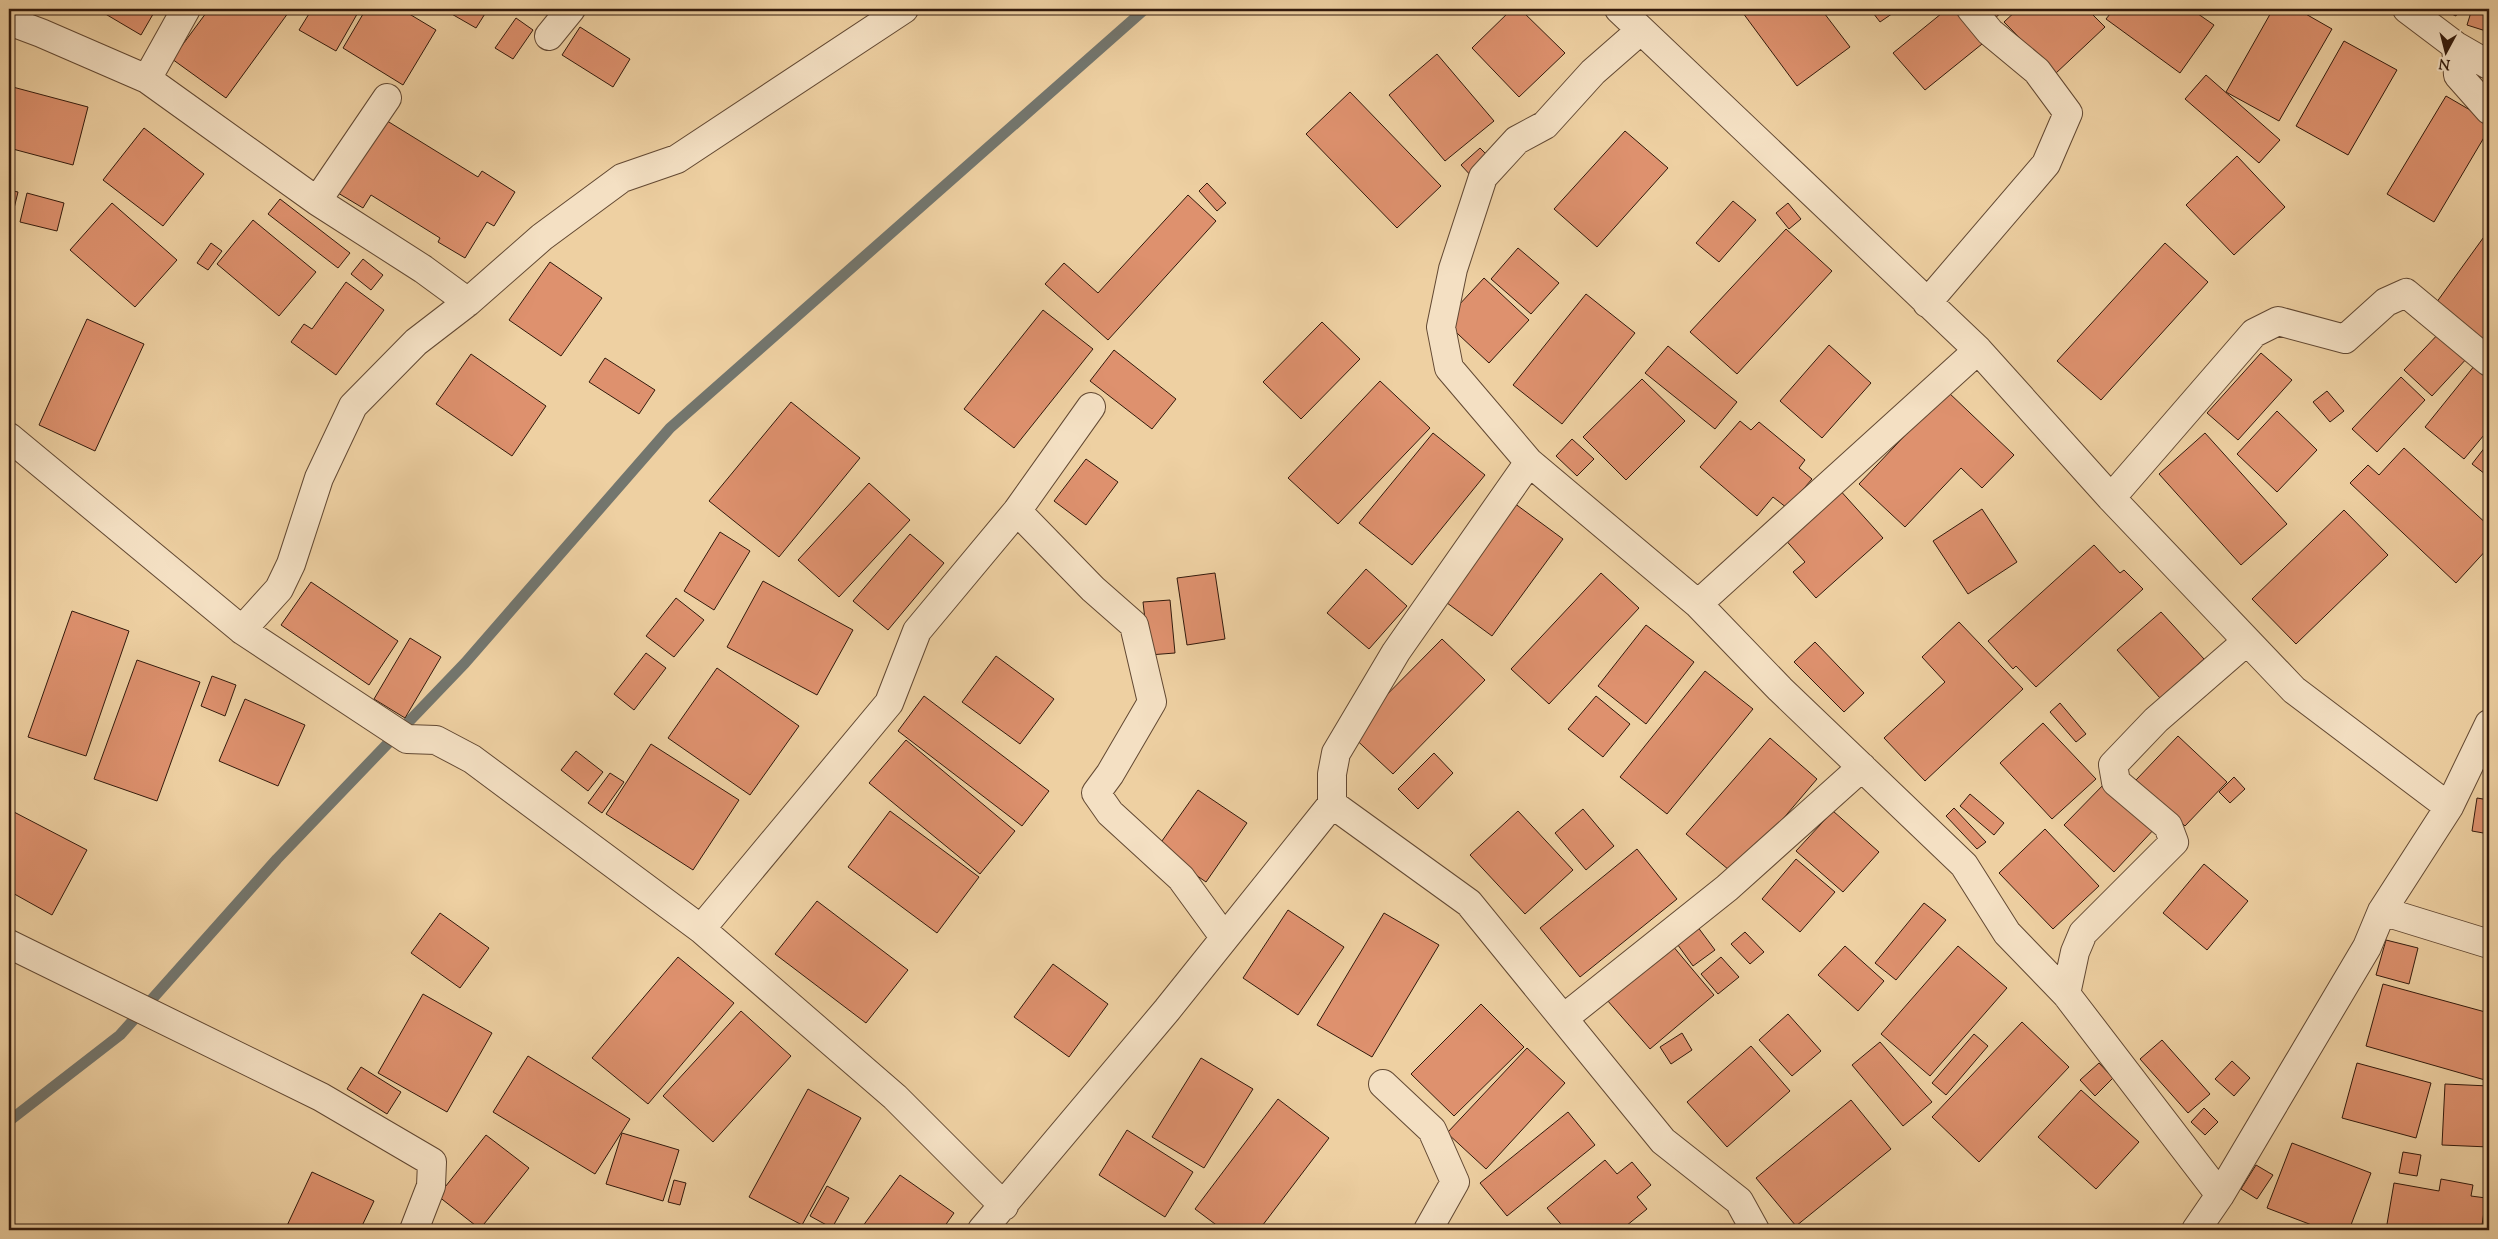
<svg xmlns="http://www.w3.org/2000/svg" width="2498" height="1239" font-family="'Sorts Mill Goudy',serif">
  <rect width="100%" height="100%" fill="#eed0a2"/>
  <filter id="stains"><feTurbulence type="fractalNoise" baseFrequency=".004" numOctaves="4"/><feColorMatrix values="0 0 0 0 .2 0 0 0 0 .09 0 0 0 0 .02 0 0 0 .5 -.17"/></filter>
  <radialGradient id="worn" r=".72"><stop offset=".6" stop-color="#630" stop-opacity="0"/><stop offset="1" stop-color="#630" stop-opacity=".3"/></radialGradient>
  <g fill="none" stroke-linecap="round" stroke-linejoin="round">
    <path stroke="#73766e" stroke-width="11" d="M9,1121L120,1035L277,859L465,663L670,428L1145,9"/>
  </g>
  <path fill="#de916e" stroke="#331a0c" d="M97,9H156L141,35Z
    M209,9H291L226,98L172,59Z
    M312,9H360L336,51L299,30Z
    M366,9H401L436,30L403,85L343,48Z
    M443,9H488L476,28Z
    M1512,9H1520L1565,53L1519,97L1472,48Z
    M1740,9H1821L1850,47L1797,86Z
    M1870,9H1899L1880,22Z
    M1947,9H1960L1987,40L1925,90L1893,53Z
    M1983,9H2005L1993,20Z
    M2018,9H2087L2105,27L2055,74L2004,22Z
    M2114,9H2191L2214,25L2180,73L2106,19Z
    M2273,9H2297L2332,29L2279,121L2226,92Z
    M2441,9H2459L2456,16Z
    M2472,9H2489V32L2467,25Z
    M516,18L533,30L513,59L495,48Z
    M580,27L630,59L613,87L562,55Z
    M2344,41L2397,70L2348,155L2296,126Z
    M1437,54L1494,121L1445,161L1389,95Z
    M2206,75L2280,140L2259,163L2185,99Z
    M9,86L88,107L73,165L9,148Z
    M1350,92L1441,186L1397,228L1306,134Z
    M2446,96L2489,121V129L2434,222L2387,194Z
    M384,119L478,177L482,171L515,192L494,226L487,222L465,258L438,242L440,238L371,195L363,208L338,193Z
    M144,128L204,174L163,226L103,180Z
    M1625,131L1668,168L1597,247L1554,209Z
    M1480,148L1492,160L1473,178L1461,165Z
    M2237,156L2285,207L2234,255L2186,205Z
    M1207,183L1226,203L1217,211L1199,191Z
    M9,190L18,192L10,225H9Z
    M27,193L64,203L57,231L20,222Z
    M1188,195L1216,221L1108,340L1045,284L1064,263L1098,293Z
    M280,199L350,253L338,268L268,214Z
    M1733,201L1756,220L1719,262L1696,243Z
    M112,203L177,260L135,307L70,250Z
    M1788,203L1801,219L1789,229L1776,213Z
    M253,220L316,272L279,316L217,264Z
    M1786,229L1832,271L1737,374L1690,332Z
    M2486,234L2489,237V350L2431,310Z
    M211,243L222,251L208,270L197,263Z
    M2165,243L2208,282L2101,400L2057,361Z
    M1518,248L1559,283L1531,314L1491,279Z
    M363,259L383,275L371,290L351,274Z
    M550,262L602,298L561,356L509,320Z
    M1484,278L1529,320L1489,363L1444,321Z
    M346,282L384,310L336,375L291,342L304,324L312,329Z
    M1586,294L1635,333L1562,424L1513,385Z
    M1043,310L1093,349L1014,448L964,409Z
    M87,319L144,344L95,451L39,425Z
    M1322,322L1360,359L1301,419L1263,382Z
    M2442,330L2469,356L2432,396L2404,370Z
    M1829,345L1871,383L1822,438L1780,401Z
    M1668,346L1737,402L1715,429L1645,373Z
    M1114,350L1176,399L1152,429L1090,381Z
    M2261,353L2292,380L2238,440L2207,413Z
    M471,354L546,406L512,456L436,404Z
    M605,358L655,390L639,414L589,382Z
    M2475,365L2489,376V429L2464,459L2425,427Z
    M2401,377L2425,400L2377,452L2352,429Z
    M1642,379L1685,421L1626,480L1583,437Z
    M1380,381L1430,428L1338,524L1288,478Z
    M1947,391L2014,455L1982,488L1961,468L1905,527L1859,484Z
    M2327,391L2344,411L2330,422L2313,402Z
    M791,402L860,458L779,557L709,501Z
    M2277,411L2317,450L2277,492L2237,454Z
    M1740,421L1751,430L1759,422L1805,460L1799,468L1812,479L1787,508L1773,497L1757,516L1700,467Z
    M1433,433L1485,475L1412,565L1359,523Z
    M2205,433L2287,524L2241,565L2159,474Z
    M1572,439L1594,459L1577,476L1556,456Z
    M2489,442V477L2472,464Z
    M2404,448L2489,526V547L2456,583L2350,483L2368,465L2379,475Z
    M1086,459L1118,482L1086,525L1054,501Z
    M869,483L910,520L839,597L798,560Z
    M1838,488L1883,538L1816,598L1793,572L1805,562L1783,537Z
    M1514,503L1563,539L1492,636L1443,600Z
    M1982,509L2017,562L1968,594L1933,541Z
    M2344,510L2388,555L2296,644L2252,599Z
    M720,532L750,551L714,610L684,591Z
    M910,534L944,563L888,630L853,601Z
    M2094,545L2120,573L2124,570L2143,589L2036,687L2016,666L2013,669L1988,641Z
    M1366,569L1407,606L1369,649L1327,613Z
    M1215,573L1225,639L1187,645L1177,578Z
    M1601,573L1639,608L1549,704L1511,669Z
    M763,581L853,630L817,695L727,647Z
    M311,582L398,641L369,685L281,625Z
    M676,598L704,620L674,657L646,636Z
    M1170,600L1175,653L1149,655L1143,602Z
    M72,611L129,631L86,756L28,737Z
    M2161,612L2204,659L2160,698L2117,650Z
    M1959,622L2023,689L1925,781L1884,738L1945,682L1922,657Z
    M1646,625L1694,662L1646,724L1598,686Z
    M410,638L441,657L405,718L374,699Z
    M1442,639L1485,680L1393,774L1349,733Z
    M1815,642L1864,693L1844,712L1794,662Z
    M646,653L666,668L634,710L614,694Z
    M996,656L1054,699L1020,744L962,702Z
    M137,660L200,682L157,801L94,779Z
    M717,668L799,726L750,795L668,738Z
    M1705,671L1753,709L1667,814L1620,777Z
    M212,676L236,685L225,716L201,706Z
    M924,696L1049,791L1022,826L898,731Z
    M1596,696L1630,724L1603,757L1568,729Z
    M245,699L305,725L278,786L219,761Z
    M2060,703L2086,734L2076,742L2050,712Z
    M2043,723L2096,779L2052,819L2000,763Z
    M2178,736L2227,782L2185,826L2136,780Z
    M1770,738L1817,779L1735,875L1686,834Z
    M906,740L1015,831L980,874L869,783Z
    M651,744L739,800L693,870L606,814Z
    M576,751L603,772L588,791L561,770Z
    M1434,753L1453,773L1418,809L1398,789Z
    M610,773L624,782L602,813L588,803Z
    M2234,777L2245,789L2230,803L2219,792Z
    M2108,780L2157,826L2114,872L2064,825Z
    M1198,790L1247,823L1206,882L1157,848Z
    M1970,794L2004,823L1994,835L1960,806Z
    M2477,798L2489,800V834L2472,831Z
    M1954,808L1986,842L1977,849L1946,816Z
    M1583,809L1614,846L1586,870L1555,833Z
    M890,811L979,877L937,933L848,867Z
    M1518,811L1573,870L1525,914L1470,855Z
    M1833,811L1879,852L1843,892L1796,851Z
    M14,812L87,850L52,915L9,891V822Z
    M2045,829L2099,886L2053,929L1999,873Z
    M1637,849L1677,899L1580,977L1540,928Z
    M1796,859L1835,892L1800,932L1762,899Z
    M2204,864L2248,901L2207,950L2163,913Z
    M817,901L908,970L866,1023L775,954Z
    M1924,903L1946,920L1896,980L1875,963Z
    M1288,910L1344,947L1298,1015L1243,978Z
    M440,913L489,948L460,988L411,953Z
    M1384,913L1439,945L1372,1057L1317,1025Z
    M1697,926L1715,950L1693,966L1675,941Z
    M1745,932L1764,952L1750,964L1731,944Z
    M2386,940L2418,948L2409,984L2376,975Z
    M1672,945L1714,995L1650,1049L1607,1000Z
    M1845,946L1884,981L1858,1011L1818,975Z
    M1958,946L2007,988L1930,1076L1881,1034Z
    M678,957L734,1003L648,1104L592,1058Z
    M1721,957L1739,977L1718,994L1701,974Z
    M1053,964L1108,1004L1069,1057L1014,1017Z
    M2383,984L2489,1013V1065L2485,1080L2366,1046Z
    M423,994L492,1033L447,1112L378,1073Z
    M1481,1004L1524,1047L1454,1116L1411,1074Z
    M741,1011L791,1056L713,1142L663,1096Z
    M1788,1014L1821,1051L1792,1076L1759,1040Z
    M2022,1022L2069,1067L1979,1162L1932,1117Z
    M1682,1033L1692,1050L1671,1064L1660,1047Z
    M1974,1034L1988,1046L1946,1095L1932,1083Z
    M2162,1040L2210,1094L2188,1113L2140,1059Z
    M1880,1042L1932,1102L1903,1126L1852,1065Z
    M1751,1046L1790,1091L1727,1147L1687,1102Z
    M1527,1048L1565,1083L1486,1169L1447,1133Z
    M528,1056L630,1119L595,1174L493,1112Z
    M1201,1058L1253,1089L1204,1168L1152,1137Z
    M2232,1061L2250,1078L2234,1096L2215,1079Z
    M2099,1063L2113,1078L2095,1096L2080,1080Z
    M2357,1063L2431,1083L2416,1138L2342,1118Z
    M361,1067L401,1092L387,1114L347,1089Z
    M2445,1084L2489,1086V1147L2442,1145Z
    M808,1089L861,1118L802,1225L749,1197Z
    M2081,1090L2139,1142L2096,1189L2038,1137Z
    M1278,1099L1329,1138L1259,1230H1223L1195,1209Z
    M1851,1100L1891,1149L1796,1226L1756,1178Z
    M2204,1108L2218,1122L2205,1135L2191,1122Z
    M1568,1112L1595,1145L1507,1216L1480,1183Z
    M1127,1130L1193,1172L1165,1217L1099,1175Z
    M622,1133L679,1150L663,1201L606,1184Z
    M486,1135L529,1168L480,1229L438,1196Z
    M2292,1143L2371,1173L2349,1230H2325L2267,1208Z
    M2403,1152L2421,1155L2417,1176L2399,1173Z
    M1605,1160L1617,1174L1632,1162L1651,1185L1637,1197L1647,1209L1621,1230H1566L1547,1208Z
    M2256,1165L2273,1175L2257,1199L2241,1189Z
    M312,1172L374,1201L360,1230H285Z
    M900,1175L954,1213L942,1230H860Z
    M2441,1179L2473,1185L2471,1196L2486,1198L2482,1225L2489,1226V1230H2386L2394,1183L2439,1191Z
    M674,1180L686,1183L680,1205L668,1202Z
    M827,1186L849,1198L832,1228L810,1216Z"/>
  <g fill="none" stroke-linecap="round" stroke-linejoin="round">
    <g stroke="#624832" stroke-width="30">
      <path id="minor" d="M1619,9L1978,350L2111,498L2294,690L2449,807
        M2407,9L2456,46L2489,65
        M9,21L41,33L147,79L317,201L423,269L468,302
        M1641,30L1593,72L1545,125L1517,140L1483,177L1453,269L1441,327L1449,368L1529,462L1698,604L1780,689L1964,865L2007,933L2066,994L2220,1195
        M549,36L571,9
        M2456,46L2458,75L2489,110
        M147,79L186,9
        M317,201L387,98
        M1927,303L2046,164L2068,113L2037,71L1990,32L1971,9
        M9,437L242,630L407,739L436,740L472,759L701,929L895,1097L1004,1206
        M2111,498L2254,333L2278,321L2345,339L2386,302L2406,293L2489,362
        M1017,511L1093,589L1134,625L1152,702L1110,774L1096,793L1110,813L1181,878L1224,937
        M1698,604L1978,350
        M242,630L279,589L291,564L319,478L353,406L416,342L468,302L542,237L622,178L677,159L904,9
        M1332,804L1469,903L1663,1141L1739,1201L1755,1230
        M2382,911L2489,944
        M701,929L889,703L917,631L1017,511L1091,407
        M9,944L321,1097L432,1162L431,1186L414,1230
        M2066,994L2075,952L2083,933L2174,842L2168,826L2116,782L2113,765L2156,720L2247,641
        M1564,1018L1727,888L1862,767
        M1383,1084L1432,1130L1455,1182L1428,1230
        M982,1230L1167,1010L1332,804V774L1336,753L1396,652L1529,462
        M2196,1230L2220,1195L2367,947L2382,911L2449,807L2489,724"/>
    </g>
    <use href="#minor" stroke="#f4e0c3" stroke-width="28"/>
  </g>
  <rect width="2498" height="1239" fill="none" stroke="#eed0a2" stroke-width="30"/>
  <rect x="10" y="10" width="2478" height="1219" fill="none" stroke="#331a0c" stroke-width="2.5"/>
  <rect x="15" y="15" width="2468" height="1209" fill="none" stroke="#331a0c"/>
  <g transform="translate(2446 52) rotate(187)" stroke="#f4e0c3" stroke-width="4" paint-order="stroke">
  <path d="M0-4L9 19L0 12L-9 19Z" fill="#331a0c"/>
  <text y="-8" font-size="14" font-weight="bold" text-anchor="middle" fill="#331a0c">N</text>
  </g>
  <rect width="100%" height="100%" filter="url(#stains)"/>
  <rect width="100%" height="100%" fill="url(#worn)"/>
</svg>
